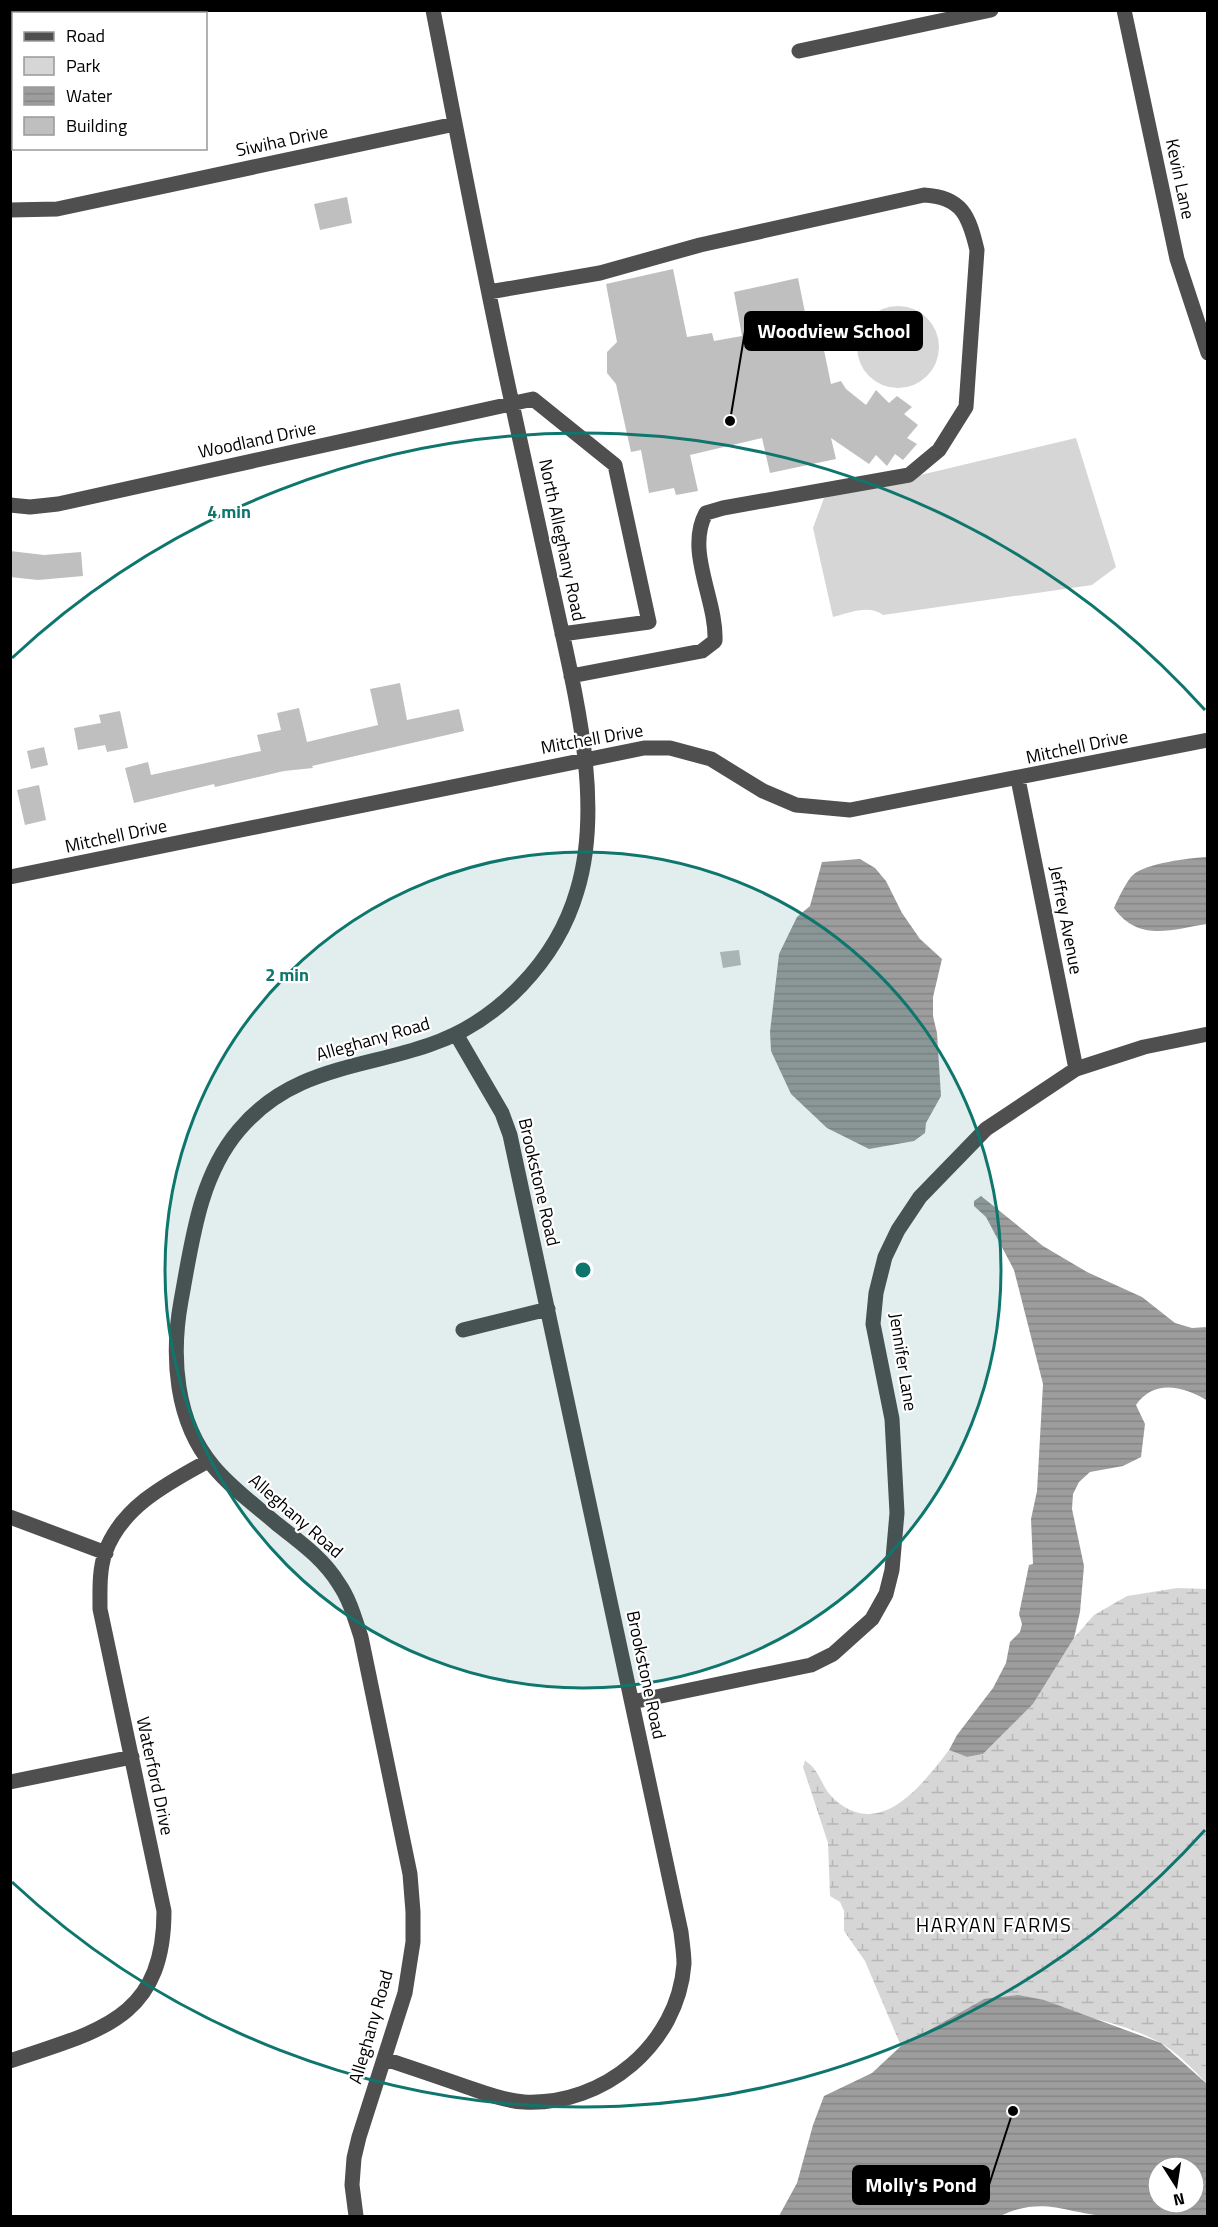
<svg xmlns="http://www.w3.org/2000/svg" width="1218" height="2227" font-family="'Titillium Web',sans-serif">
  <defs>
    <pattern id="wetland-marsh" width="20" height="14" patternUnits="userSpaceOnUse" patternTransform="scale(1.5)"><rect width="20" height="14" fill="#d6d6d6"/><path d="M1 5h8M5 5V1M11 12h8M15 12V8" fill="none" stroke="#b6b6b6"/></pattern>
    <pattern id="water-rules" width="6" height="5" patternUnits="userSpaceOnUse" patternTransform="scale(1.5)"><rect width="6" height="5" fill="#9d9d9d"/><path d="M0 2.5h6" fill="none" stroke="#858585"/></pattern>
  </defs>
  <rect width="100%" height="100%" fill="#fff"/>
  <path fill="#d6d6d6" d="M857 347a41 41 0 1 1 82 0a41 41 0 1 1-82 0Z
    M1076,438L1116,567L1092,585L883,615C869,604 849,613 833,617L813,528L824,498Z"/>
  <path fill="url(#wetland-marsh)" d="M1177,1588L1207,1589V2084C1194,2070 1176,2051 1159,2042C1107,2014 1041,2009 984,1999L901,2046L865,1961L844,1931V1911L840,1902L830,1896L828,1843L803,1767L805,1761C819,1768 821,1786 832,1797C879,1843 922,1785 949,1750L967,1757L983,1754L1033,1704L1074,1638L1094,1615L1127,1596Z"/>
  <path fill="url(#water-rules)" fill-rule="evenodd" d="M1207,857V924C1173,929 1139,943 1114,908C1117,901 1127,880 1133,875C1146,863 1190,858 1207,857Z
    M860,859L875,868L886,881L902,913L920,939L942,959L933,997V1016L937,1033L941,1096L926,1123L925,1133L914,1141L869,1149L827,1128L791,1094L771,1051L770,1032L779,954L797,917L810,906L822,862Z
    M981,1196L1043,1246L1087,1272L1142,1297L1175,1323L1192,1328L1207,1327L1208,1401C1183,1386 1154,1379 1136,1405L1145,1424L1141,1457L1123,1466L1090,1472L1079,1482L1073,1494L1072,1509L1084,1566L1080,1612L1074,1638L1033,1704L983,1754L967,1757L949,1750L957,1735L993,1688L1006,1663L1010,1642L1020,1632L1022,1624L1019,1614L1029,1565L1033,1564L1031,1519L1037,1491L1043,1384L1014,1270L986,1217L974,1206V1201Z
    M1018,1995L1044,2000L1161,2043L1207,2084V2216C1175,2217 1142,2218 1109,2216C1065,2214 1045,2195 1000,2216H779L797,2183L813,2125L824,2096L872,2073L901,2046L984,1999ZM1158,2167H1194V2203H1158Z"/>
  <path fill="#bfbfbf" d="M347,197L352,223L320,230L314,204Z
    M673,269L687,337L712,333L714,341L742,336L734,292L798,278L810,337L821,336L831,384L841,381L846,389L866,405L876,390L889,403L897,396L912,407L904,414L918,425L907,438L917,444L903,460L895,454L887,466L876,455L869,464L831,438L836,459L770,473L762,438L690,455L698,491L676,495L674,488L649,493L641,450L631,452L616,384L607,373V352L617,342L606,284Z
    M10,551L44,555L81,552L83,576L38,580L10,577Z
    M400,683L407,720L459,709L464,731L312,766L313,768L284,771L215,787L214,784L134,803L125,768L148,762L151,775L261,751L257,735L281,730L277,713L299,708L307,742L378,725L370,689Z
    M120,711L128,748L107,752L105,745L78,750L74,728L101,723L99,715Z
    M44,747L48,765L31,769L27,751Z
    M39,785L46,820L25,825L17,790Z
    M739,950L741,965L723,968L720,952Z"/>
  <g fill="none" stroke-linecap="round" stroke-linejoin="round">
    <path stroke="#4f4f4f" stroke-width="15" d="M1124,10L1177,259L1208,353
      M799,51L991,10
      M10,210L57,209L455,124
      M489,292L600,273L700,245L924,195C962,197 969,216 977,250L966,407L939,450L909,475L723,508L706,513C685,551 717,600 715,641L702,651L571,676
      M10,505L30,507L58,504L533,399L615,465L649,622L562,634
      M1018,779L1076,1069
      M10,877L644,748H670L711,759L763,791L796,805L850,810L1208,740
      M463,1330L548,1309
      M10,1517L106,1553
      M632,1702L811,1665L833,1654L872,1619L886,1594L892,1570L897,1513L892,1419L873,1324L876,1293L885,1257L898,1230L920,1197L986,1129L1076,1069L1144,1047L1208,1034
      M10,1782L132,1757
      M385,2059C412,2068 439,2077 467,2087C485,2093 505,2101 524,2102C604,2106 678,2044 684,1964C684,1953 682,1942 681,1932L510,1135L502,1113L456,1034
      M10,2061C97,2031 164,2021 164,1911L100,1609C100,1590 99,1571 105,1553C121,1507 168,1483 208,1461
      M356,2216L352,2185L354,2158L359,2137L405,1993L413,1942V1912L410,1874L361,1637C355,1619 350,1600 339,1584C324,1559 300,1542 277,1524C255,1505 231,1488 213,1466C175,1421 171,1356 181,1301C192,1242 199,1177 239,1130C291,1068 359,1069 429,1045C498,1022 557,960 577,891C604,803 575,693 556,605C542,539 527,474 513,408C484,276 459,143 433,10"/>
  </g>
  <circle cx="583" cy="1270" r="418" fill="#0f766e" fill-opacity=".12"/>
  <g fill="none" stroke="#0f766e" stroke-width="3">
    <circle cx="583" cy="1270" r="418"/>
    <path d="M1205 1830A837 837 0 0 1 12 1882M12 658A837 837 0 0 1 1205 710"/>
  </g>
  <g text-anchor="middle" stroke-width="4.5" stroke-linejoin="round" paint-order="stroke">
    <g font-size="18" fill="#000" stroke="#fff">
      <text transform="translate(282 141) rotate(-12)" y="6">Siwiha Drive</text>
      <text transform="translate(1180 179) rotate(78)" y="6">Kevin Lane</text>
      <text transform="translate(257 440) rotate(-12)" y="6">Woodland Drive</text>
      <text transform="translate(562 540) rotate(78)" y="6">North Alleghany Road</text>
      <text transform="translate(592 739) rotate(-10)" y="6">Mitchell Drive</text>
      <text transform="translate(1077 747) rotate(-12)" y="6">Mitchell Drive</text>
      <text transform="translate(116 836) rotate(-12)" y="6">Mitchell Drive</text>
      <text transform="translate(1066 920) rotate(79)" y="6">Jeffrey Avenue</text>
      <text transform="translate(373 1039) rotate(-16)" y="6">Alleghany Road</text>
      <text transform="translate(539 1182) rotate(77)" y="6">Brookstone Road</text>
      <text transform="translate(903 1362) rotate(81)" y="6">Jennifer Lane</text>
      <text transform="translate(296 1516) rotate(41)" y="6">Alleghany Road</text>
      <text transform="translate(646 1675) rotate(78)" y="6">Brookstone Road</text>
      <text transform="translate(155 1776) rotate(78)" y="6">Waterford Drive</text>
      <text transform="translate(371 2027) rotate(-74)" y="6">Alleghany Road</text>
    </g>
    <g font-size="20" letter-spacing="1.5" fill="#000" stroke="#fff">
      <text x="994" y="1932">HARYAN FARMS</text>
    </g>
  </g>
  <circle cx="583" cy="1270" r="9" fill="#0f766e" stroke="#fff" stroke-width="3"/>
  <g font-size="18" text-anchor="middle" font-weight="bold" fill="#0f766e" stroke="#fff" stroke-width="4.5" stroke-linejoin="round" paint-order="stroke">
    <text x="229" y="518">4 min</text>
    <text x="287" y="981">2 min</text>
  </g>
  <path fill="none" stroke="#000" stroke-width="2" d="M730 421L745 331M1013 2111L989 2185"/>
  <g fill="#000" stroke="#fff" stroke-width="2">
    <circle cx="730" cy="421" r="6"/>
    <circle cx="1013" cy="2111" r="6"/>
  </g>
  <g fill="#000" stroke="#000" stroke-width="2">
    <rect x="745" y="312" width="177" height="38" rx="6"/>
    <rect x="853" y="2166" width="136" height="38" rx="6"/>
  </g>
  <g font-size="20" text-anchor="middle" font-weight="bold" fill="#fff">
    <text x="834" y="338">Woodview School</text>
    <text x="921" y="2192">Molly's Pond</text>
  </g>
  <rect width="1218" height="2227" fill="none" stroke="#000000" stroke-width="24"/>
  <rect x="12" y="12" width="195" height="138" fill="#ffffff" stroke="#999999" stroke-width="1.5"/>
  <rect x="24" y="32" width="30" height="9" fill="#4f4f4f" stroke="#999999" stroke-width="1.5"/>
  <text x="66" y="42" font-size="18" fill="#000000">Road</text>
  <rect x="24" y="57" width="30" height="18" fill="#d6d6d6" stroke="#999999" stroke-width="1.5"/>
  <text x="66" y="72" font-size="18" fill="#000000">Park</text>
  <rect x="24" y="87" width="30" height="18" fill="url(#water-rules)" stroke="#999999" stroke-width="1.5"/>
  <text x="66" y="102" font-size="18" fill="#000000">Water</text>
  <rect x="24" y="117" width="30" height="18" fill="#bfbfbf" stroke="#999999" stroke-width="1.5"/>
  <text x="66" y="132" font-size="18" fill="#000000">Building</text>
  <g transform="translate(1176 2185) rotate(168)"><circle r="28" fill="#ffffff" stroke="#999999" stroke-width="1.5"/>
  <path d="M0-4.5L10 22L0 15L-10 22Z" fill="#000000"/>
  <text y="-9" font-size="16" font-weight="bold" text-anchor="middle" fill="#000000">N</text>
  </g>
</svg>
